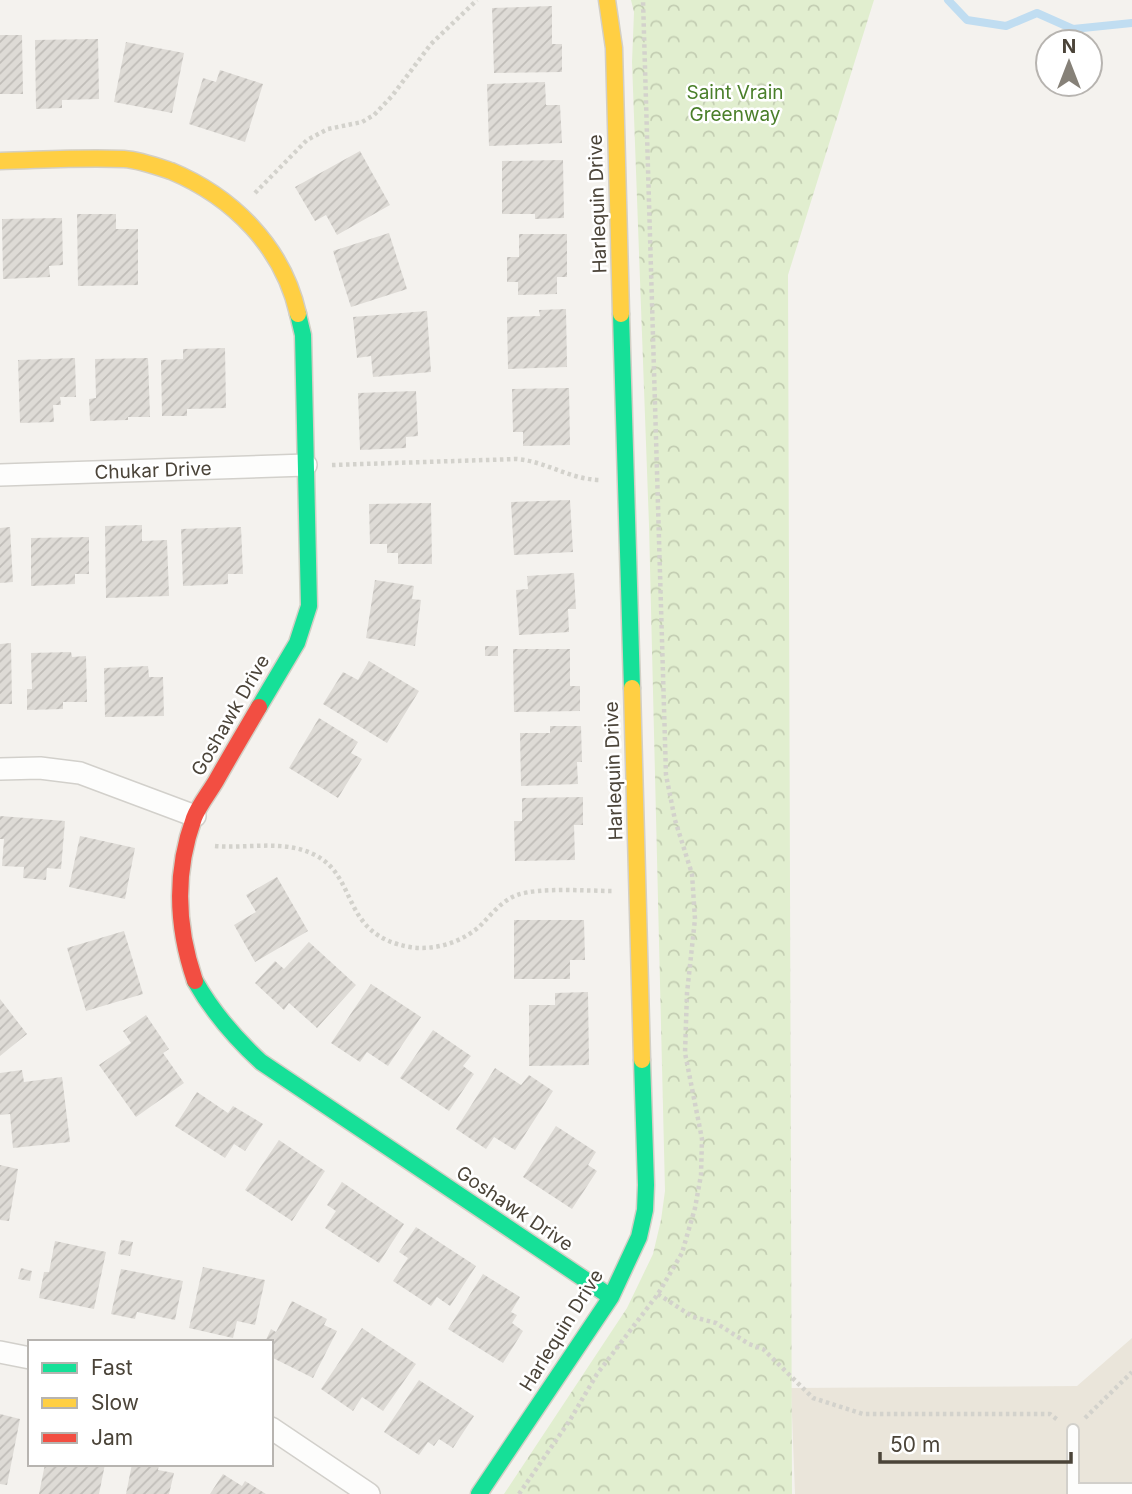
<svg xmlns="http://www.w3.org/2000/svg" width="1132" height="1494" font-family="Inter,sans-serif">
  <defs>
    <pattern id="park-crowns" width="20" height="18" patternUnits="userSpaceOnUse" patternTransform="scale(1.75)"><rect width="20" height="18" fill="#e1eecf"/><path d="M2 6a3 3 0 1 1 6 0M12 15a3 3 0 1 1 6 0" fill="none" stroke="#c3cdb2"/></pattern>
    <pattern id="building-hatch" width="6" height="6" patternUnits="userSpaceOnUse" patternTransform="scale(1.75)"><rect width="6" height="6" fill="#dedbd6"/><path d="M-1 1l2-2M0 6l6-6M5 7l2-2" fill="none" stroke="#c0bdb8"/></pattern>
  </defs>
  <rect width="100%" height="100%" fill="#f4f2ee"/>
  <path fill="#eae5da" d="M1132,1338V1494H795L791,1388L1077,1386Z"/>
  <path fill="url(#park-crowns)" d="M631,0H874L788,275L792,1494H504L627,1308L653,1254L661,1220L665,1191L649,525L632,62L634,12Z"/>
  <g fill="none" stroke-linecap="round" stroke-linejoin="round">
    <path stroke="#c0ddf1" stroke-width="8" d="M948,0L967,20L1006,26L1037,13L1073,29L1132,23"/>
  </g>
  <path fill="url(#building-hatch)" d="M552,6V44H562V72L494,73L492,8Z
    M0,35H22L23,94H0Z
    M98,39L99,99L62,100V108L36,109L35,40Z
    M126,42L184,53L172,113L114,102Z
    M220,70L263,84L245,142L189,124L203,78L216,82Z
    M545,82L546,105H560L562,143L489,146L487,84Z
    M360,151L390,205L337,235L326,215L315,221L295,187Z
    M563,160L564,218L535,219V214H502V161Z
    M77,214H116V229H138V285L78,286Z
    M62,218L63,265L49,266L50,277L3,279L2,219Z
    M389,233L407,289L351,307L333,251Z
    M519,234H567V277H557V294L518,295V282H507V257H519Z
    M566,309L567,367L508,369L507,317L540,316L539,310Z
    M427,311L431,372L373,377L371,356L357,358L353,317Z
    M225,348L226,408L187,409V416H162L161,360L183,359V349Z
    M75,358L76,397H60L61,405H53L54,422L20,423L18,360Z
    M148,358L150,417H128V420L90,421L89,399L96,398L95,359Z
    M569,388L570,445L523,446V432H513L512,389Z
    M416,391L418,436L406,437V448L360,450L358,393Z
    M570,500L573,552L514,555L511,502Z
    M431,503L432,564H398V553H387V544H370L369,504Z
    M142,525V541L167,540L169,596L106,598L105,526Z
    M10,527L13,582L0,583V528Z
    M241,527L243,574H228V584L183,586L181,529Z
    M89,537V574H75V584L31,586V538Z
    M574,573L576,609H568L569,632L519,635L516,590L528,589L527,576Z
    M375,580L414,586L412,599L421,600L415,646L366,638Z
    M11,643L12,704H0V644Z
    M485,646H498V656H485Z
    M513,649H570V686H580V711L514,712Z
    M71,652L72,657L86,656L87,702H63V709L27,710V689H32L31,653Z
    M369,661L419,691L387,743L323,704L343,672L358,680Z
    M148,666L149,677H163L164,716L105,717L104,668Z
    M319,718L358,742L351,753L362,759L338,798L289,768Z
    M550,726H581L582,762H577L578,784L521,786L520,733H550Z
    M583,797V825H574L575,860L515,861L514,821H522V798Z
    M0,816L65,821L61,869L47,868L46,880L23,878L24,867L2,866L4,839H0Z
    M80,836L135,848L125,899L69,887Z
    M277,877L308,931L255,962L234,925L256,912L246,895Z
    M514,920H584L585,960H570V979H514Z
    M124,931L143,994L86,1011L67,948Z
    M309,942L356,985L317,1028L289,1003L284,1010L255,983L275,961L284,969Z
    M371,984L421,1017L388,1066L367,1052L360,1062L331,1043Z
    M588,992L589,1065L529,1066V1005H555V993Z
    M0,999L27,1034L0,1056Z
    M146,1015L169,1049L163,1053L184,1083L136,1117L99,1065L131,1043L123,1031Z
    M433,1030L471,1056L463,1066L474,1074L449,1111L400,1078Z
    M495,1068L521,1085L529,1075L553,1091L515,1150L494,1137L486,1149L456,1129Z
    M22,1070L24,1082L62,1077L70,1142L13,1148L10,1114L0,1115V1073Z
    M197,1092L228,1113L233,1106L263,1124L245,1151L234,1144L225,1158L175,1126Z
    M556,1126L596,1152L588,1165L597,1171L572,1209L523,1177Z
    M279,1140L325,1171L292,1221L245,1190Z
    M0,1165L18,1169L9,1221L0,1220Z
    M342,1182L404,1224L379,1263L325,1228L336,1211L327,1205Z
    M416,1227L476,1266L450,1306L437,1297L431,1306L393,1281L408,1258L399,1252Z
    M121,1240L133,1242L130,1256L118,1254Z
    M55,1241L106,1252L94,1309L39,1298L44,1272H49Z
    M203,1267L265,1280L255,1325L237,1321L233,1338L189,1328Z
    M21,1268L32,1271L30,1281L18,1279Z
    M121,1269L183,1281L175,1320L137,1312L135,1319L111,1314Z
    M483,1274L520,1297L511,1312L517,1315L512,1323L523,1331L503,1363L448,1329Z
    M292,1301L327,1319L324,1325L337,1331L313,1378L271,1357V1342H265L271,1329L276,1332Z
    M362,1328L416,1364L383,1411L362,1397L353,1411L321,1389Z
    M419,1380L474,1416L453,1448L439,1439L434,1446L428,1442L419,1455L384,1432Z
    M0,1414L20,1419L7,1485L0,1484Z
    M45,1464H105L99,1494H39Z
    M132,1464H159L158,1470L174,1473L169,1494H126Z
    M223,1474L242,1486L245,1481L266,1494H210Z"/>
  <g fill="none" stroke-linecap="round" stroke-linejoin="round">
    <g stroke="#d2d0cb" stroke-width="14">
      <path id="lane" d="M1073,1430V1494
        M1073,1489H1132"/>
    </g>
    <g stroke="#d2d0cb" stroke-width="24">
      <path id="street" d="M0,475L306,465
        M0,769L40,768L80,773L195,816
        M0,1352L30,1358
        M271,1428L369,1494"/>
    </g>
    <g stroke="#d3cfc5" stroke-width="19">
      <path id="fast" d="M621,314L632,688
        M259,707L297,643L309,606L303,335L298,314
        M195,981C213,1013 234,1037 261,1062L611,1297
        M479,1494L611,1297L639,1237L645,1210L646,1185L642,1060"/>
    </g>
    <g stroke="#d3cfc5" stroke-width="19">
      <path id="slow" d="M607,0L614,48L621,314
        M0,161C41,160 83,157 124,159C139,160 156,166 171,171C233,197 283,247 298,314
        M632,688L642,1060"/>
    </g>
    <g stroke="#d3cfc5" stroke-width="19">
      <path id="jam" d="M195,981C176,926 174,873 194,818C199,805 209,793 216,781C230,756 245,731 259,707"/>
    </g>
    <path stroke="#d3d2cc" stroke-width="4.5" stroke-dasharray="3.5 3.5" stroke-linecap="butt" d="M255,193L307,140L328,129L362,122L374,115L392,96L431,44L477,0
      M332,465L517,459C548,462 568,479 600,480
      M215,846C248,849 284,839 315,855C359,877 340,935 410,947C435,951 462,942 480,926C491,915 501,901 517,895C540,887 586,891 613,891
      M658,1294L693,1317L716,1323L749,1344L763,1349L813,1398L863,1414H1050L1059,1421
      M1085,1418L1132,1372
      M519,1494L570,1420L597,1374L658,1294L682,1253L695,1208L701,1175L702,1139L685,1053L687,993L695,919L692,874L675,820L666,775L643,0"/>
    <use href="#lane" stroke="#fdfdfc" stroke-width="10"/>
    <use href="#street" stroke="#fdfdfc" stroke-width="21"/>
    <use href="#fast" stroke="#16e098" stroke-width="16"/>
    <use href="#slow" stroke="#ffcf43" stroke-width="16"/>
    <use href="#jam" stroke="#f24e42" stroke-width="16"/>
  </g>
  <g text-anchor="middle" stroke-width="5" stroke-linejoin="round" paint-order="stroke">
    <g font-size="19" fill="#4a7f2a" stroke="#fff">
      <text x="735" y="99">Saint Vrain<tspan x="735" dy="22">Greenway</tspan></text>
    </g>
    <g font-size="19" fill="#4b4439" stroke="#fff">
      <text transform="translate(597 204) rotate(-92)" y="7">Harlequin Drive</text>
      <text transform="translate(153 470) rotate(-2)" y="7">Chukar Drive</text>
      <text transform="translate(230 715) rotate(-60)" y="7">Goshawk Drive</text>
      <text transform="translate(613 771) rotate(-92)" y="7">Harlequin Drive</text>
      <text transform="translate(515 1208) rotate(34)" y="7">Goshawk Drive</text>
      <text transform="translate(561 1330) rotate(-58)" y="7">Harlequin Drive</text>
    </g>
  </g>
  <rect x="28" y="1340" width="245" height="126" fill="#ffffff" stroke="#b7b4b0" stroke-width="2"/>
  <rect x="42" y="1363" width="35" height="10" fill="#16e098" stroke="#b7b4b0" stroke-width="2"/>
  <text x="91" y="1375" font-size="21" fill="#4b4439">Fast</text>
  <rect x="42" y="1398" width="35" height="10" fill="#ffcf43" stroke="#b7b4b0" stroke-width="2"/>
  <text x="91" y="1410" font-size="21" fill="#4b4439">Slow</text>
  <rect x="42" y="1433" width="35" height="10" fill="#f24e42" stroke="#b7b4b0" stroke-width="2"/>
  <text x="91" y="1445" font-size="21" fill="#4b4439">Jam</text>
  <g transform="translate(1069 63)"><circle r="33" fill="#ffffff" stroke="#b7b4b0" stroke-width="2"/>
  <path d="M0-5L12 26L0 18L-12 26Z" fill="#868178"/>
  <text y="-10" font-size="19" font-weight="bold" text-anchor="middle" fill="#4b4439">N</text>
  </g>
  <path d="M880 1452v10h191v-10" fill="none" stroke="#4b4439" stroke-width="3.5"/>
  <text x="890" y="1452" font-size="21" fill="#4b4439" stroke="#ffffff" stroke-width="5" paint-order="stroke">50 m</text>
</svg>
